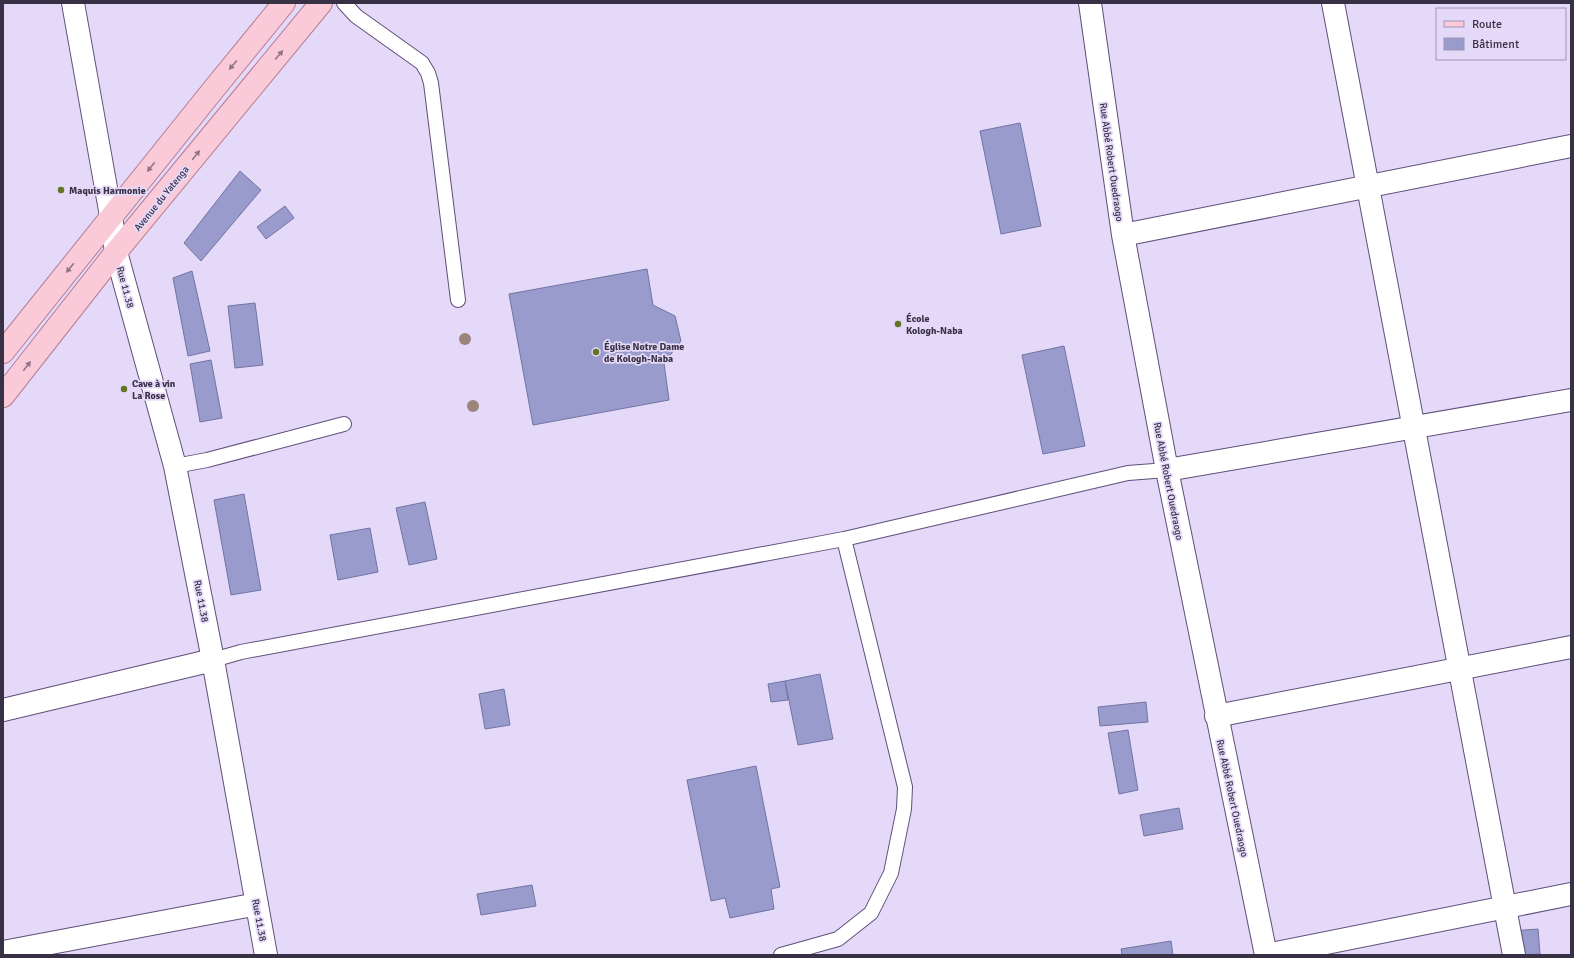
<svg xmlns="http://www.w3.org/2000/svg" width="1574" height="958" font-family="Signika,sans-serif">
  <rect width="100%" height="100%" fill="#e4d9f8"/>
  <path fill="#989bcc" stroke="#7174a3" d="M1020,123L1041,226L1001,234L980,131Z
    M240,171L261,190L201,261L184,243Z
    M285,206L294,218L266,239L257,227Z
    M647,269L653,305L675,316L681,341L664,363L669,400L533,425L509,294Z
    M192,271L210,351L188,356L173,278Z
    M255,303L263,365L235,368L228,306Z
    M1064,346L1085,446L1043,454L1022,355Z
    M211,360L222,418L200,422L190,364Z
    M244,494L261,590L231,595L214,500Z
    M425,502L437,559L409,565L396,508Z
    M370,528L378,572L338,580L330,535Z
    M820,674L833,739L798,745L785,681Z
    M785,681L788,700L771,702L768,684Z
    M504,689L510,725L485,729L479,694Z
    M1146,702L1148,722L1100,726L1098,707Z
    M1128,730L1138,790L1119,794L1108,733Z
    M756,766L780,887L771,889L774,909L730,918L725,898L711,901L687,780Z
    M1179,808L1183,829L1144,836L1140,815Z
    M532,885L536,906L481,915L477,894Z
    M1538,929L1540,954L1523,955L1511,931Z
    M1171,941L1173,955H1122L1121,949Z"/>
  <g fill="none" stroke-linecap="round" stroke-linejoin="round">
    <g stroke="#5f4f7a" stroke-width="16">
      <path id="service" d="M344,3L356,16L422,63L428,73L431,83L458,300
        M175,466L207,460L344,424
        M213,660L241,652L844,539L1128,473L1167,470
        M781,955L838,939L871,913L891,873L904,809L905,787L844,539"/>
    </g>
    <g stroke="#5f4f7a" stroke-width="24">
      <path id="minor" d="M73,3L111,216L116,252L175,466L213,660L266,955
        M1090,3L1123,235L1167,470L1266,955
        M1333,3L1514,955
        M1123,235L1571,146
        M1167,470L1571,400
        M3,710L213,660
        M1216,716L1571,647
        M3,952L257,904
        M1266,955L1571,894"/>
    </g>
    <g stroke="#b57d93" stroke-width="24">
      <path id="primary" d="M3,352L213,90L284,3
        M3,396L116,252L321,3"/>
    </g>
    <use href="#service" stroke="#fff" stroke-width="14"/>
    <use href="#minor" stroke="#fff" stroke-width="22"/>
    <use href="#primary" stroke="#fbcad8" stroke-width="22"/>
  </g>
  <g fill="#9c837c">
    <circle cx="465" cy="339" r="6"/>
    <circle cx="473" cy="406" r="6"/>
  </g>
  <defs><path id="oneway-solid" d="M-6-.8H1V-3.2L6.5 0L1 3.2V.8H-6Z"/></defs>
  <g fill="#907587">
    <use href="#oneway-solid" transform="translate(279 55) rotate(-50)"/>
    <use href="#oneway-solid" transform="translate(233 65) rotate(130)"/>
    <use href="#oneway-solid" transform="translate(196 155) rotate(-51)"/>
    <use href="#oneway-solid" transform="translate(151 167) rotate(129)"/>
    <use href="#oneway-solid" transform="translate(70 268) rotate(129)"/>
    <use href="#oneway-solid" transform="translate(27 366) rotate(-52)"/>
  </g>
  <g fill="#637524" stroke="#e4d9f8" stroke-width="1.5">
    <circle cx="61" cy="190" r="4"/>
    <circle cx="898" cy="324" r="4"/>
    <circle cx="596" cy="352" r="4"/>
    <circle cx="124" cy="389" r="4"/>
  </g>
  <g text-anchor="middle" stroke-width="3.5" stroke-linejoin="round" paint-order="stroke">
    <g font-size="10" fill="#383044" stroke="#e4d9f8">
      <text transform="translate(1112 162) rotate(82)" y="4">Rue Abbé Robert Ouedraogo</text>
      <text transform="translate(161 198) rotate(-51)" y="4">Avenue du Yatenga</text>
      <text transform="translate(126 287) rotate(75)" y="4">Rue 11.38</text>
      <text transform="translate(1169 481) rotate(79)" y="4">Rue Abbé Robert Ouedraogo</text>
      <text transform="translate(202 601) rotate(79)" y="4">Rue 11.38</text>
      <text transform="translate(1233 798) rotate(78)" y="4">Rue Abbé Robert Ouedraogo</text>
      <text transform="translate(260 920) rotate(79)" y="4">Rue 11.38</text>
    </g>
    <g font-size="10" font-weight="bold" fill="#383044" stroke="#e4d9f8" text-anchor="start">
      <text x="69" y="194">Maquis Harmonie</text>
      <text x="906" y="322">École<tspan x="906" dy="12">Kologh-Naba</tspan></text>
      <text x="604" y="350">Église Notre Dame<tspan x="604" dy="12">de Kologh-Naba</tspan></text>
      <text x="132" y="387">Cave à vin<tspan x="132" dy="12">La Rose</tspan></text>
    </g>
  </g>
  <rect width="1574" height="958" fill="none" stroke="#383044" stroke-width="8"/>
  <rect x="1436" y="8" width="130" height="52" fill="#e4d9f8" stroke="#9f95b0"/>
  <rect x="1444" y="21" width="20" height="6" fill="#fbcad8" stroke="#9f95b0"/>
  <text x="1472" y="28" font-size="12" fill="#383044">Route</text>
  <rect x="1444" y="38" width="20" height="12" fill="#989bcc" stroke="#9f95b0"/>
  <text x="1472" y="48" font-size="12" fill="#383044">Bâtiment</text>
</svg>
